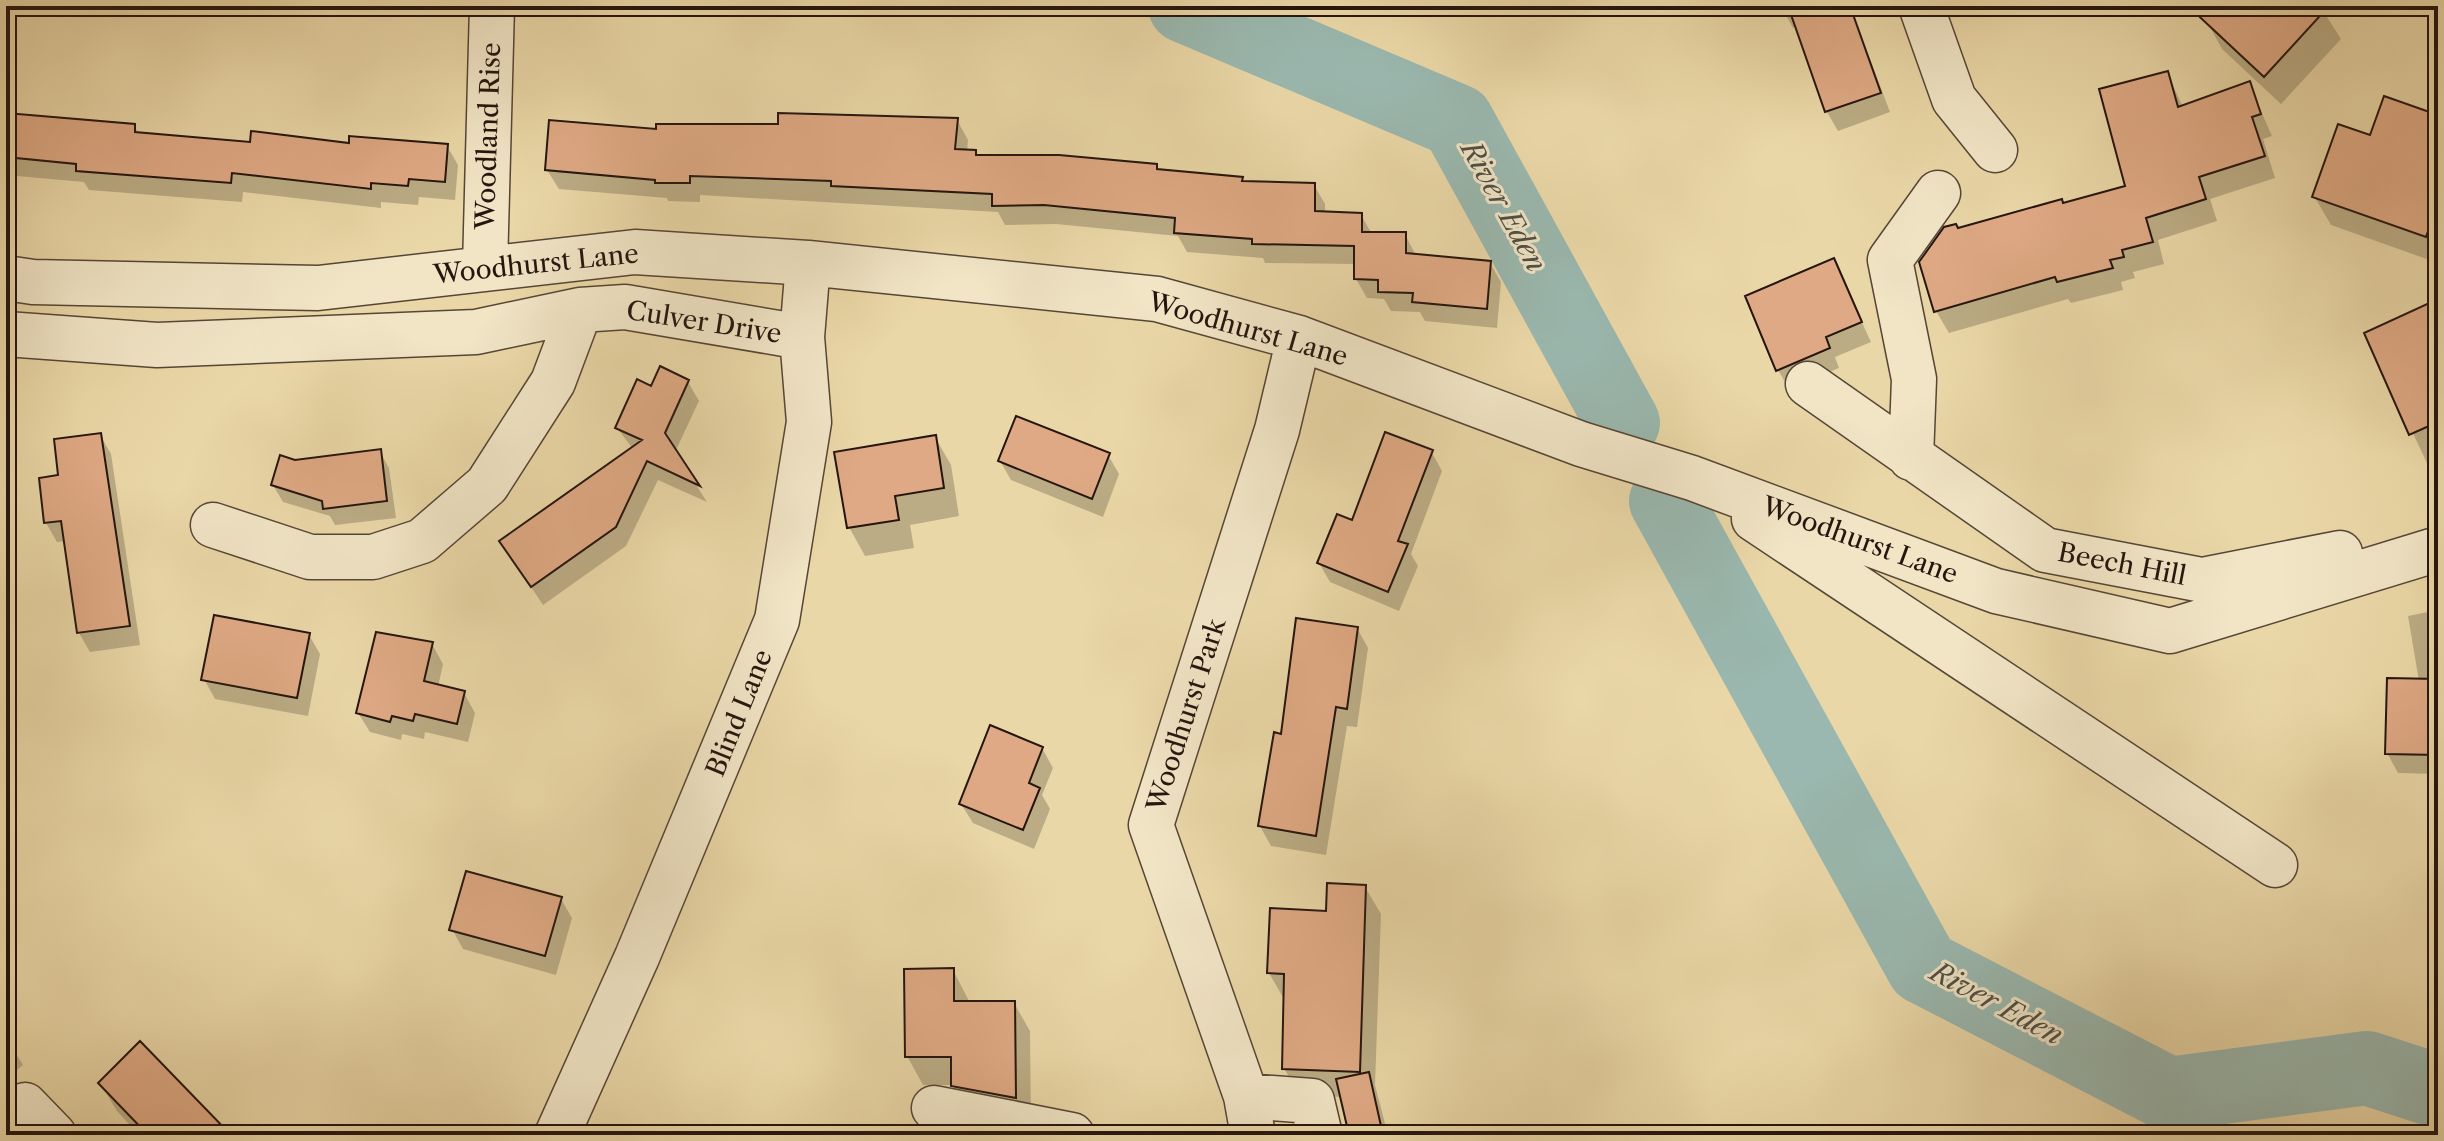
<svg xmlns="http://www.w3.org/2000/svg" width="2444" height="1141" font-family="'Libre Caslon Text',serif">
  <rect width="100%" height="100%" fill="#ead7a7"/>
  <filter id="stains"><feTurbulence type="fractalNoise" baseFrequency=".0025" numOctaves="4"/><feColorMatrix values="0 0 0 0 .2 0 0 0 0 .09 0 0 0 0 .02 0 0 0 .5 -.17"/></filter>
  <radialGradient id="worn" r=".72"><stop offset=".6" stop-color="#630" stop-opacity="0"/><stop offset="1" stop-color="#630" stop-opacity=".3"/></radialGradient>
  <path fill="#0003" d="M1781,6H1850L1890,112L1838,131L1827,112L1797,26L1793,28Z
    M2219,6H2320L2341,39L2281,104L2222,49L2206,20Z
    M2167,73L2183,107L2249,84L2272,136L2263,139L2275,178L2210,199L2217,221L2158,240L2164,264L2133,272L2135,278L2121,282L2123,290L2071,303L2068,299L1949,333L1936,311L1958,230L2128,188Z
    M6,116L134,126L139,134L251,144L447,146L458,165L455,200L419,197L418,205L381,202V208L243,192L242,202L89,190L84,182L6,175Z
    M2438,117V263L2331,225L2314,196L2371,138Z
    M957,120L968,140L967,152H975L978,157L1156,166L1158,170L1241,179L1244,183L1314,185L1325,204V213L1361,215L1372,234H1405L1416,256L1490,263L1501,282L1497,328L1425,321L1420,312L1391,311L1384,299L1367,298L1356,279V264L1265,263L1263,258L1187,252L1178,236L1056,224L1005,225L998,212L700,195V202L668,201L667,198L559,189L547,170L658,131Z
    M1833,260L1871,342L1835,357L1839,368L1789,389L1778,370Z
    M2438,301V458L2427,463L2366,334Z
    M688,382L699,401L675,452L707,502L658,480L626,546L543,605L501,542L633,449L617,428L652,388Z
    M100,435L111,454L140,645L90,652L79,633L66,541L57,542L46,523L41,479L61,477Z
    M935,437L951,465L959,516L910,525L914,548L865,556L849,527Z
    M1431,451L1442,471L1411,554L1418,566L1399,611L1330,582L1319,563Z
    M380,452L389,468L396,518L335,525L330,516L283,502L273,485L295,462Z
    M1108,455L1119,474L1103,517L1011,480L1000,461Z
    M2438,610V774L2398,773L2387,753L2419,681L2408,616Z
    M1357,628L1368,648L1357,727L1347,726L1326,855L1271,846L1260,826L1283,736Z
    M309,635L320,654L308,716L215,699L204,679Z
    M432,644L443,664L438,687L464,693L475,713L468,742L425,732L424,739L402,734L401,740L370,732L358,713Z
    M1042,748L1053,768L1042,795L1050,809L1034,849L973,823L961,804Z
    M1365,887L1381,914L1375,1085L1388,1135H1346L1349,1125L1342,1097L1299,1095L1284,1068V999L1269,973L1328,913Z
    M561,899L572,918L556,975L463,949L452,929Z
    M953,970L970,1003H1014L1030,1031L1031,1126L970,1114L953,1085H923L907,1056Z
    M6,1038L23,1065L6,1079Z
    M100,1083L228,1135H139L117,1111Z"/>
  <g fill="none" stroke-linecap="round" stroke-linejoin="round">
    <path stroke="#9ab8af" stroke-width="74" d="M1185,6L1457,121L1623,423
      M1666,501L1923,967L2169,1094L2367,1068L2438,1091"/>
  </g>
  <path fill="#dea984" stroke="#25150f" stroke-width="2" d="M1788,6H1850L1881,93L1825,112Z
    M2188,6H2329L2264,77Z
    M2168,71L2178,107L2250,81L2261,114L2252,117L2265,156L2199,177L2206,199L2146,218L2153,242L2122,250L2124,257L2110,260L2113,268L2057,282L2055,277L1934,312L1919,262L1944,227L1956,224L1958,228L2062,199L2063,203L2125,186L2099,89Z
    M2384,96L2438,115V202L2426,237L2312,197L2338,124L2370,135Z
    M6,113L135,124V132L250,142L251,131L349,143V136L448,144L445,182L409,179L408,186L371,183V189L232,173L231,183L76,171V164L6,157Z
    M778,113L958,118L955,149L976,150V155H1059L1157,164V169L1243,177L1242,181L1315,183V211L1362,213V232H1406V253L1491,261L1487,309L1412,302L1413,293L1378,292V280L1354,279V246L1252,244V239L1174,233L1175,218L1044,205L992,206V194L831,186V181L690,176V183H655V180L545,170L549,120L656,129V124H778Z
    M1834,258L1862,322L1826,337L1830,348L1776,371L1745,296Z
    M2438,299V422L2409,435L2364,333Z
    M660,366L689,380L665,433L700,486L647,461L616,527L531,587L499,541L642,440L615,428L637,379L651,386Z
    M1016,416L1110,453L1092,499L998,461Z
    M1385,432L1433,450L1398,541L1408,544L1388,592L1317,563L1337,514L1352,520Z
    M101,433L130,626L77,633L61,521L44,523L39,478L58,475L54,439Z
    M936,435L944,488L895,496L899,520L847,528L834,452Z
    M381,449L387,501L323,509L322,501L271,485L280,455L295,460Z
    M214,615L310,633L297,698L201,680Z
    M1296,618L1358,627L1347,709L1336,707L1316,836L1258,826L1274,732L1281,734Z
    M376,632L433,642L424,681L465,691L457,724L415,714L413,721L392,716L390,722L356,713Z
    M2387,678L2438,679V755L2385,754Z
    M990,725L1043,747L1029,783L1040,788L1023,830L959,804Z
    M466,871L562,897L545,956L449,930Z
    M1327,883L1366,885L1360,1072L1282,1069L1284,974L1267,973L1270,908L1326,911Z
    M954,968V1001H1015L1016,1098L951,1086V1057H905L904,969Z
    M140,1041L231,1135H148L98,1083Z
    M1369,1072L1383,1135H1349L1336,1079Z"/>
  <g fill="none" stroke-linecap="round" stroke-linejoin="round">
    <g stroke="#564635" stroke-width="47">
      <path id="minor" d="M1921,6L1954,99L1995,150
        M485,267L492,6
        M6,278L33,282L318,288L635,252L808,263L1157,299L1299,338L1581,444L1692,478L1996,591L2170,631L2438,549
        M6,334L157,345L476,332L580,310
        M1808,384L2045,550L2202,580L2340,553
        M1911,458L1914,379L1890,260L1938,193
        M1754,519L2275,865
        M213,525L310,557H373L422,541L487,485L553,382L580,310L625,307L802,337
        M1246,1096L1312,1101L1320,1135
        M25,1105L54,1135
        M934,1108L1072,1135
        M557,1135L637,957L777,620L809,422L802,337L808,263
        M1253,1135L1246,1096L1151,825L1277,430L1299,338"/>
    </g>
    <use href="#minor" stroke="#f1e5c6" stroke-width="44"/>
  </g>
  <g text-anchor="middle" stroke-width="6" stroke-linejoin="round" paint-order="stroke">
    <g font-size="26" fill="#25150f" stroke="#f1e5c6">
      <text transform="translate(488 136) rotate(-88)" y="9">Woodland Rise</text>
      <text transform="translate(536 264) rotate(-6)" y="9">Woodhurst Lane</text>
      <text transform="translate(704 322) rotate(9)" y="9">Culver Drive</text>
      <text transform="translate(1248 329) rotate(16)" y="9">Woodhurst Lane</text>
      <text transform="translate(1860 540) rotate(20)" y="9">Woodhurst Lane</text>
      <text transform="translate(2122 564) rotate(11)" y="9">Beech Hill</text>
      <text transform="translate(739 713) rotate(-68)" y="9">Blind Lane</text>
      <text transform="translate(1186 715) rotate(-72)" y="9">Woodhurst Park</text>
    </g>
    <g font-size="28" font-style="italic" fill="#4e4e47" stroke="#f1e5c6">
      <text transform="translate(1504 206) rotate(61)" y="10">River Eden</text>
      <text transform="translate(1997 1003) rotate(28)" y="10">River Eden</text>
    </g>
  </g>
  <rect width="2444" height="1141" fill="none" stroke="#ead7a7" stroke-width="32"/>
  <rect x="8" y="8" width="2428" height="1125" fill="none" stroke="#25150f" stroke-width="4"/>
  <rect x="16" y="16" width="2412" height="1109" fill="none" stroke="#25150f" stroke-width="2"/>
  <rect width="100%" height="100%" filter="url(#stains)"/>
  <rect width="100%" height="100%" fill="url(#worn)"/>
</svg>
